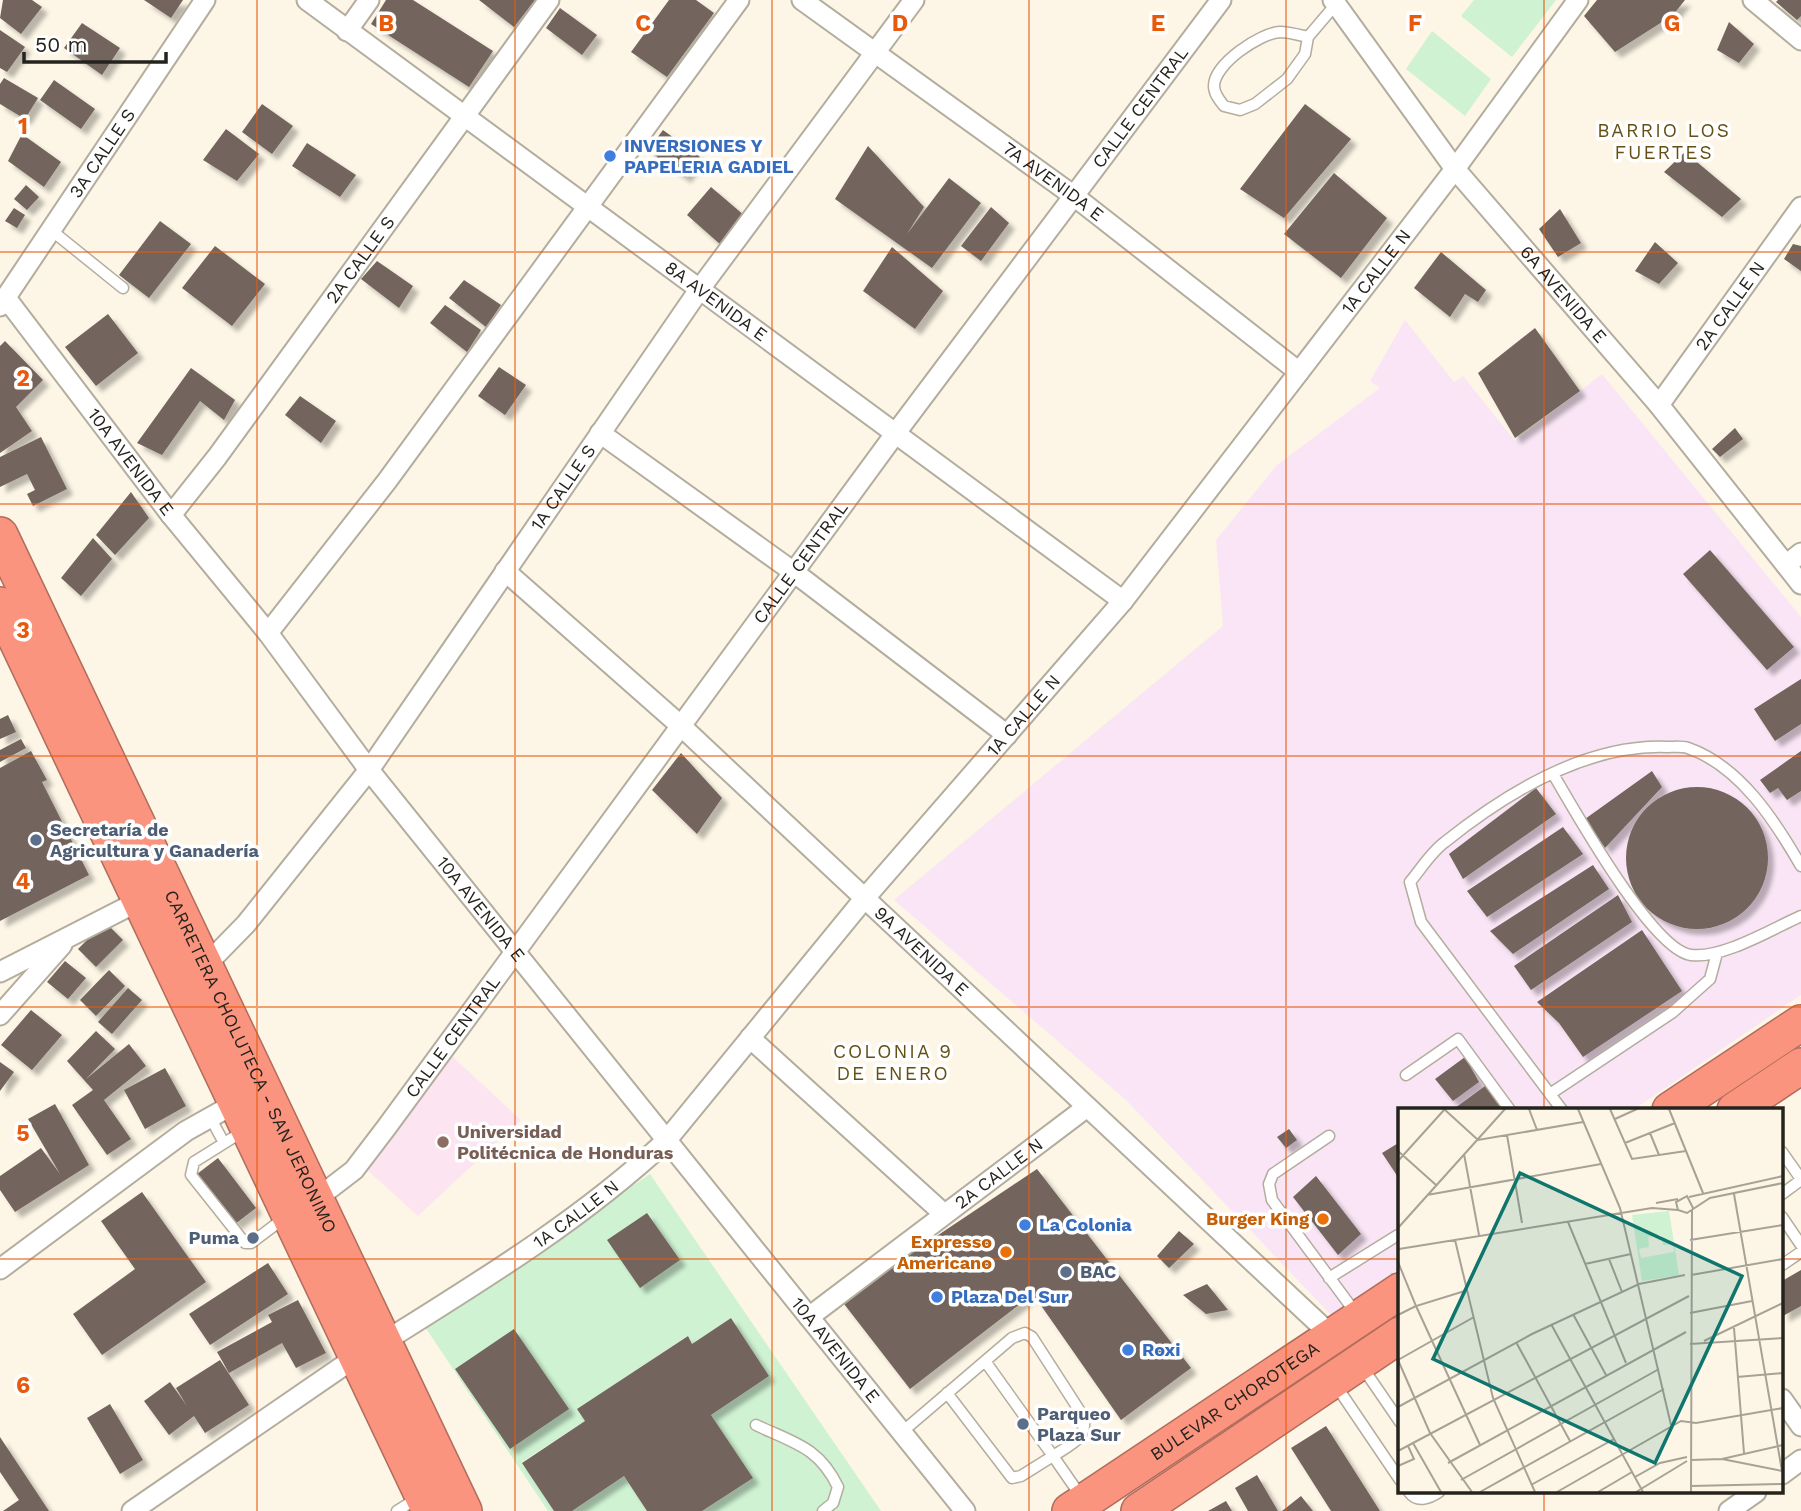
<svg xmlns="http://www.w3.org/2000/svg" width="1801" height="1511" font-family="'Work Sans',sans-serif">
  <defs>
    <filter id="shadow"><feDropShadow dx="6" dy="6" stdDeviation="2" flood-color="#0004"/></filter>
  </defs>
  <rect width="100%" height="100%" fill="#fdf6e6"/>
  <path fill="#f9e5f5" d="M1405,320L1454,382L1463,376L1515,441L1602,374L1801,617V995L1633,1110H1400V1268L1331,1315L1126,1100L894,900L1223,626L1216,540L1277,465L1380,388L1370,381Z"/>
  <path fill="#fce5f1" d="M452,1056L521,1120L418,1216L367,1170Z"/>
  <path fill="#cef2d2" d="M1474,0H1556L1512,57L1461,16Z
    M1432,31L1491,79L1465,116L1406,69Z
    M650,1174L881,1511H702L752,1478L711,1415L769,1376L731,1318L692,1344L687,1336L578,1409L585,1421L522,1462L554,1511H548L425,1327Z
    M624,1476L647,1511H572Z"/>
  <path fill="#73655d" filter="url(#shadow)" d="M3,0H32L42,7L21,34L0,18Z
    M144,0H183L171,18Z
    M386,0H413L493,51L469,87L371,24Z
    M479,0H535L514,27Z
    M669,0H696L714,13L667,77L631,52Z
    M1597,0H1685L1673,15L1615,52L1584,16Z
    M1778,0H1801V16L1797,20L1776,2Z
    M560,8L597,35L582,55L546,28Z
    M1729,22L1754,44L1739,63L1717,50Z
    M82,23L120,48L102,75L64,48Z
    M0,30L25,47L7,72L0,68Z
    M4,78L38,98L25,119L0,104V84Z
    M54,80L95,109L81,129L40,100Z
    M262,104L293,126L272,154L242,132Z
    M1305,104L1351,139L1284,218L1240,189Z
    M226,129L259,154L237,181L203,160Z
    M663,130L700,157L685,177L648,150Z
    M22,134L61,162L44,187L8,161Z
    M307,143L356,175L340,197L292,166Z
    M868,146L924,207L907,234L949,178L981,203L932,268L835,199Z
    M1685,152L1741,199L1722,217L1664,172Z
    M1334,173L1387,218L1341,278L1284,234Z
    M26,185L39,197L27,210L14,199Z
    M711,187L745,216L721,245L687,215Z
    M991,207L1009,223L981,261L961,246Z
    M14,208L25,215L17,228L5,221Z
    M1560,209L1581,243L1558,257L1539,229Z
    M160,221L191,244L149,298L119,275Z
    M1655,242L1678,263L1659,284L1635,271Z
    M1793,244L1801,246V271L1784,259Z
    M215,246L265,284L232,326L182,288Z
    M892,247L943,291L915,329L863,291Z
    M1441,252L1486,290L1478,302L1465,294L1450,317L1414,288Z
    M377,261L413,286L399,308L361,279Z
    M464,280L501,305L486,327L449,298Z
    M445,305L481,330L467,352L430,323Z
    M108,314L138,353L96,386L65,347Z
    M1535,328L1580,391L1515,438L1478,373Z
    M5,341L43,380L16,407L32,431L0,453V346Z
    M499,367L526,385L505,415L478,396Z
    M191,368L235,400L224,420L200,401L162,455L137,443Z
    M300,396L336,421L321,443L285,415Z
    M1735,428L1743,439L1720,457L1712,449Z
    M41,437L67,489L33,506L27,494L35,490L27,474L0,487V457Z
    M131,492L149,518L115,555L96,535Z
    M93,538L112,559L81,596L61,578Z
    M1710,550L1794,647L1767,670L1683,574Z
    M1801,679V724L1775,741L1754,709Z
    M8,715L16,732L0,739V719Z
    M21,739L26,748L0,762V750Z
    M31,751L47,780L42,782L89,875L0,921V768Z
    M1801,751V791L1787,800L1778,788L1770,793L1760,780Z
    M681,753L722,798L697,834L652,790Z
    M1652,771L1662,787L1605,848L1585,819Z
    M1626 858a71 71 0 1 1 142 0a71 71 0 1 1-142 0Z
    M1536,788L1556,814L1463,879L1449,854Z
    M1563,827L1583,854L1487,917L1467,891Z
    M1593,865L1609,889L1513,954L1490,931Z
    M1618,895L1632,922L1531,990L1514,966Z
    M105,922L123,940L96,967L78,949Z
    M1642,930L1682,991L1583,1057L1559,1023L1537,1002Z
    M65,961L86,978L68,999L47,982Z
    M109,970L125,986L96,1016L80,1000Z
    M128,988L142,1000L112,1034L98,1022Z
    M31,1010L62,1035L32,1070L1,1045Z
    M96,1031L115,1049L86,1079L129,1044L146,1066L104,1100L131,1139L107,1155L72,1105L93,1090L67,1061Z
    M1465,1057L1479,1082L1453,1101L1435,1079Z
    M0,1062L14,1072L0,1091Z
    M165,1068L186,1106L145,1129L124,1090Z
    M1485,1086L1503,1110H1456L1455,1108Z
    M55,1104L89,1165L15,1212L0,1190V1176L41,1148L60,1174L28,1119Z
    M1289,1129L1297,1140L1286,1148L1277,1137Z
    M1400,1142V1180L1382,1153Z
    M218,1158L256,1208L235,1224L197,1174Z
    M1037,1169L1191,1368L1121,1420L1033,1294L910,1389L841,1300Z
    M1316,1176L1361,1234L1338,1255L1293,1197Z
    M142,1192L206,1282L102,1355L73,1314L135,1269L101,1221Z
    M647,1213L680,1260L640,1288L607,1240Z
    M1179,1231L1194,1244L1169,1268L1157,1256Z
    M268,1263L288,1294L210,1345L189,1314Z
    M1801,1270V1306L1783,1316L1782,1281Z
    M1207,1284L1228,1310L1206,1314L1183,1295Z
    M298,1300L326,1353L296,1368L282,1343L229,1373L217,1352L272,1322L268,1315Z
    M731,1318L769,1376L711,1415L753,1478L702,1511H647L624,1476L572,1511H554L522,1463L585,1421L577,1409L688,1336L692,1344Z
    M514,1329L569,1409L510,1449L455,1369Z
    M220,1360L249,1405L205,1433L194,1416L169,1435L144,1401L170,1382L187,1406L176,1388Z
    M110,1404L143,1460L120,1474L87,1418Z
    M1326,1426L1380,1511H1331L1291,1448Z
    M0,1437L49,1511H3L19,1500L0,1472Z
    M1257,1475L1278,1511H1248L1235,1488Z
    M1301,1496L1313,1511H1282Z
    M1226,1501L1232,1511H1208Z"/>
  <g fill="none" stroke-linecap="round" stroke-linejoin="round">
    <g stroke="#b3ad9e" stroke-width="13">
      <path id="lane" d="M1308,37C1299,35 1289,32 1280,32C1260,33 1214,64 1214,86C1214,94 1220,101 1224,106L1240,110L1255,104L1287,79L1305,54L1308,37L1336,4
        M51,230L123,288
        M1553,774C1574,809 1652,950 1691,955C1722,959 1772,929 1801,916
        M1406,1075L1458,1039L1510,1110
        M1550,1094L1673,1012L1710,979L1717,953
        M1562,1110L1421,922L1410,882C1421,869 1431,852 1445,842C1506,793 1587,744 1667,747C1674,747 1682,746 1688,748C1740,766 1775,821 1801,866
        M210,1117L224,1143
        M242,1132L194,1162L191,1175L245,1243H251L283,1219
        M1329,1136L1273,1174L1269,1184L1272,1200L1355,1312
        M1782,1152L1801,1179
        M1782,1194L1801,1180
        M1782,1217L1801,1245
        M1782,1265L1801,1252
        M1329,1278L1398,1235
        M1363,1368L1400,1422
        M1335,1384L1400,1480
        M947,1393L1012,1478L1021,1476L1053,1456L985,1361
        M756,1425C794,1443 819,1447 838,1487L833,1503L823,1511
        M902,1432L1012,1338L1025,1333L1032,1337L1083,1416C1089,1438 1070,1445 1053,1456L1080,1495
        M1409,1492C1417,1503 1429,1499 1439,1492
        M397,1511L416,1499"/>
    </g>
    <g stroke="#b3ad9e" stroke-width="23">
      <g id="street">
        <path id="s1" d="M307,0L1123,601"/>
        <path id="s2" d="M802,0L1074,196L1299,372"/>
        <path id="s3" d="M1333,0L1455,169L1659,405L1801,584"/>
        <path d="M1753,0L1801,40"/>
        <path d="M347,31L369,0"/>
        <path id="s4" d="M6,298L171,515L268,633L369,770L965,1511"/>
        <path id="s5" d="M0,306L205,0"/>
        <path id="s6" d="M1659,405L1801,207"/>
        <path d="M600,433L795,573L1007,735"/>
        <path id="s7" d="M171,515L217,457L549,0"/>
        <path d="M1786,565L1801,553"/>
        <path id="s8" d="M505,571L681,726L1332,1336"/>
        <path d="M268,633L387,481L739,0"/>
        <path id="s9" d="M204,967L246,924L369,770L699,290L914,0"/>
        <path d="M0,972L139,901"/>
        <path d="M0,1015L62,945"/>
        <path d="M750,1038L944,1214"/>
        <path id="s10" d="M311,1203L354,1170L386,1128L895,434L1221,0"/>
        <path d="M0,1269L186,1131L236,1103"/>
        <path id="s11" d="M809,1317L1087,1107"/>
        <path id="s12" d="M382,1343C481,1281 581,1220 666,1141L864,899L1123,601L1455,169L1578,0"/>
        <path d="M1782,1399L1801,1426"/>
        <path d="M1782,1474L1801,1460"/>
        <path d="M132,1511L356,1357"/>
        <path d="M1729,1511L1756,1492"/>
      </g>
    </g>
    <g stroke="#b06c5c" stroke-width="38">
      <g id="highway">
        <path id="s13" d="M0,535L464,1511"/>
        <path d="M0,605L430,1511"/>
        <path d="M1670,1110L1801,1023"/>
        <path d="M1735,1110L1801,1066"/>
        <path id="s14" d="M1070,1511L1400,1291"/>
        <path d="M1139,1511L1400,1335"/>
      </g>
    </g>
    <use href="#lane" stroke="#fff" stroke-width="10"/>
    <use href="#street" stroke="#fff" stroke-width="19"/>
    <use href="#highway" stroke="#fb947e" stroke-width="35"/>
  </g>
  <path fill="none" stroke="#e8590c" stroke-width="2" stroke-opacity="0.55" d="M257,0V1511M515,0V1511M772,0V1511M1029,0V1511M1286,0V1511M1544,0V1110M0,252H1801M0,504H1801M0,756H1801M0,1007H1801M0,1259H1400M1782,1259H1801M1544,1492V1511"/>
  <g fill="#3f7fe0" stroke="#fff" stroke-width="2.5">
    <circle cx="610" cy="156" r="7"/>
    <circle cx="1025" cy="1225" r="7"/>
    <circle cx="937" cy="1297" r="7"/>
    <circle cx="1128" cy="1350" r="7"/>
  </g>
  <g fill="#5c6f8a" stroke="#fff" stroke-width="2.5">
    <circle cx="36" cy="840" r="7"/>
    <circle cx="253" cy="1238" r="7"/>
    <circle cx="1066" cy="1272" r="7"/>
    <circle cx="1023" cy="1424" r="7"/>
  </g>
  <circle fill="#8d6e63" stroke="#fff" stroke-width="2.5" cx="443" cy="1142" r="7"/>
  <g fill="#e8710a" stroke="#fff" stroke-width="2.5">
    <circle cx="1323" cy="1219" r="7"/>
    <circle cx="1006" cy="1252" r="7"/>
  </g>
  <g text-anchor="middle" stroke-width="7" stroke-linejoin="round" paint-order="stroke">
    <g font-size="18" fill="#25231d" stroke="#fff">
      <text dy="6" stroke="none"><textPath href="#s10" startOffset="1376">CALLE CENTRAL</textPath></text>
      <text dy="6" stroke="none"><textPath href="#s5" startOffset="184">3A CALLE S</textPath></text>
      <text dy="6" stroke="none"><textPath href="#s2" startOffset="310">7A AVENIDA E</textPath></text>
      <text dy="6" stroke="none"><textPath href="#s7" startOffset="318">2A CALLE S</textPath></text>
      <text dy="6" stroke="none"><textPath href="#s12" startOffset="1472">1A CALLE N</textPath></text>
      <text dy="6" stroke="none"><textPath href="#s3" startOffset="374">6A AVENIDA E</textPath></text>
      <text dy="6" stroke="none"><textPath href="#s1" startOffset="508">8A AVENIDA E</textPath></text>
      <text dy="6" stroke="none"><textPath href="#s6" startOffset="122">2A CALLE N</textPath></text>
      <text dy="6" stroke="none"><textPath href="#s4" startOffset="206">10A AVENIDA E</textPath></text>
      <text dy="6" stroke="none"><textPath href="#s9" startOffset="600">1A CALLE S</textPath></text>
      <text dy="6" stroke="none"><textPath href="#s10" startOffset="808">CALLE CENTRAL</textPath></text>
      <text dy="6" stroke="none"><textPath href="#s12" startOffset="905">1A CALLE N</textPath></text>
      <text dy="6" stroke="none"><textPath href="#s4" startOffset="774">10A AVENIDA E</textPath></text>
      <text dy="6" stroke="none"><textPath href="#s8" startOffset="564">9A AVENIDA E</textPath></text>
      <text dy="6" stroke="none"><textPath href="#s10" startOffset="220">CALLE CENTRAL</textPath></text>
      <text dy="6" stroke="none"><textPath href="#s13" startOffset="583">CARRETERA CHOLUTECA - SAN JERONIMO</textPath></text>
      <text dy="6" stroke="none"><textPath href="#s11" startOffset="238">2A CALLE N</textPath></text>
      <text dy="6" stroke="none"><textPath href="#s12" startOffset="233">1A CALLE N</textPath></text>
      <text dy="6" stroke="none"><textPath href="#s4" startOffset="1340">10A AVENIDA E</textPath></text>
      <text dy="6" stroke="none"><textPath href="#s14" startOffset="198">BULEVAR CHOROTEGA</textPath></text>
    </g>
    <g font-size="18" font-weight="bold" fill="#366cbe" stroke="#fff" text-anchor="start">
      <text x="624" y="152">INVERSIONES Y<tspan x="624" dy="21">PAPELERIA GADIEL</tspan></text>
      <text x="1039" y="1231">La Colonia</text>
      <text x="951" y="1303">Plaza Del Sur</text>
      <text x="1142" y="1356">Roxi</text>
    </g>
    <g font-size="18" font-weight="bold" fill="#4e5e75" stroke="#fff" text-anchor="start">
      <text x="50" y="836">Secretaría de<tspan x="50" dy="21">Agricultura y Ganadería</tspan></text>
      <text x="239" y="1244" text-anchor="end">Puma</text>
      <text x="1080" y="1278">BAC</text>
      <text x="1037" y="1420">Parqueo<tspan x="1037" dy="21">Plaza Sur</tspan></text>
    </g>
    <g font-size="18" font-weight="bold" fill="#785e54" stroke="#fff" text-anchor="start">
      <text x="457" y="1138">Universidad<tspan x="457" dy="21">Politécnica de Honduras</tspan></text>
    </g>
    <g font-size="18" font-weight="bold" fill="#c56008" stroke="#fff" text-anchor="end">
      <text x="1309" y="1225">Burger King</text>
      <text x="992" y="1248">Expresso<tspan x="992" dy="21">Americano</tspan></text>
    </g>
    <g font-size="19" letter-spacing="2" fill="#645014" stroke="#fff">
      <text x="1664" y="137">BARRIO LOS<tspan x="1664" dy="22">FUERTES</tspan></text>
      <text x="893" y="1058">COLONIA 9<tspan x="893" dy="22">DE ENERO</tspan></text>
    </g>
  </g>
  <g transform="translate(1398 1108)">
    <rect width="385" height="385" fill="#fdf6e6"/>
    <path d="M271,103L281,167L244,173L234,107ZM263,127L265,137L275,136L276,144L243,150L241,141L251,139L250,129Z" fill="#cef2d2" fill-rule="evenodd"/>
    <path fill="none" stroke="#a7a296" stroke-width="2" d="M46,1L80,32L185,14M131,1L139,22M180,1L222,100L273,317M212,1L234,51L288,43M271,1L305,85M217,11L239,1M252,25L261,47M109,27L124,115M227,35L277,15M0,43L38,77M66,46L81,127M0,53L46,2M336,86L384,363M29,87L203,56M291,89L385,68M258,95L280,91M295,100L289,88L278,94L280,102L289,105L312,90L385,75M170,114L228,255M0,120L107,1M57,132L95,290L137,384M292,132L385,117M1,141L254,100L280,102M211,151L224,184M0,154L18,198L0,207M187,156L233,146M293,167L385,151M70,182L18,198L82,337M292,205L354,193M175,206L208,267M153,216L245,384M336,220L346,345M306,233L385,195M118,234L172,333M292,236L385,230M0,252L32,325L74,384M0,252L76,209M339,269L385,265M0,299L134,226L241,176L287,167M15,335L43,384M0,343L291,188M324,351L384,363M293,352L324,351L385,337M50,355L288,224M0,358L16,351L10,338M237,369L262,355L289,349M63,372L261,261M133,377L216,331M293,378L385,376M82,384L266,281M159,384L283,313L298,315L385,300M200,384L234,364M238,384L289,353M293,384L294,102"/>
    <path fill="#0f766e" fill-opacity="0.15" stroke="#0f766e" stroke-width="3.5" d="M122,65L344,168L257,355L35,251Z"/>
    <rect width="385" height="385" fill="none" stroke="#25231d" stroke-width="3.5"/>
  </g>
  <g font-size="23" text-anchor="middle" font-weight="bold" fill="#e8590c" stroke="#fff" stroke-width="7" stroke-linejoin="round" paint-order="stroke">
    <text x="386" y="31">B</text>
    <text x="643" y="31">C</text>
    <text x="900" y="31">D</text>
    <text x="1158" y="31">E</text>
    <text x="1415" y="31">F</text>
    <text x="1672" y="31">G</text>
    <text x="23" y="134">1</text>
    <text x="23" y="386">2</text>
    <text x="23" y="638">3</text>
    <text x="23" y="889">4</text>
    <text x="23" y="1141">5</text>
    <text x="23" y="1393">6</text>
  </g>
  <path d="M24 52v10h142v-10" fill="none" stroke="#25231d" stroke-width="3.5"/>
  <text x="35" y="52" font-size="21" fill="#25231d" stroke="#ffffff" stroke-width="5" paint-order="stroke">50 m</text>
</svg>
